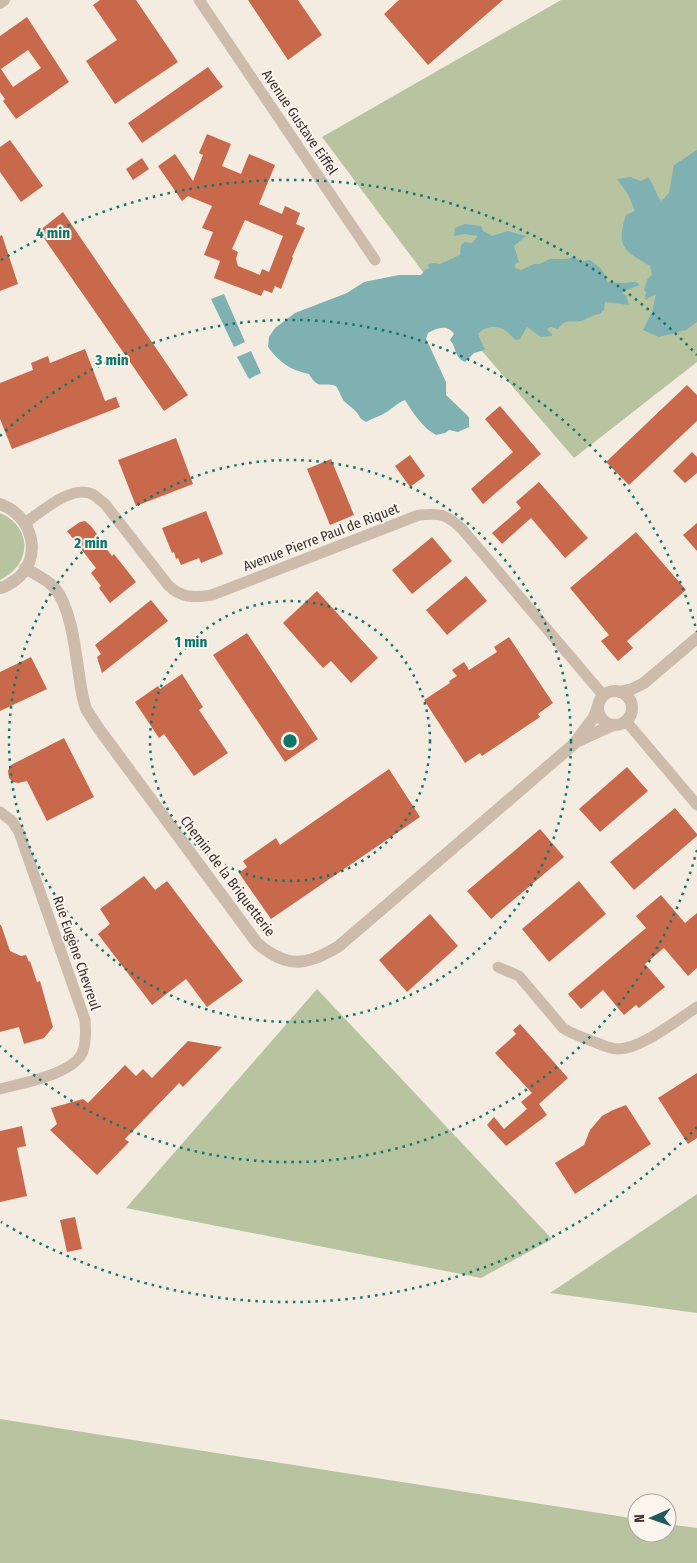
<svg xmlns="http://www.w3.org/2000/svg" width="697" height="1563" font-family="'Fira Sans Condensed',sans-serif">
  <rect width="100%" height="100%" fill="#f4ebe1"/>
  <path fill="#b8c4a0" d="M561,0H697V362L574,458L482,351L322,137Z
    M0,513C33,527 32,565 0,580Z
    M317,989L552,1239L481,1278L126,1208Z
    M697,1194V1313L550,1293Z
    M0,1419L637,1519V1533H667V1524L697,1528V1563H0Z"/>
  <path fill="#7fb0b2" d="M697,150V322L686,330L659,337L643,330L652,312L656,294L645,300L646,292L644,290L647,280L652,274L650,266C623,250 616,247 626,215L635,211L628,194L617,179L630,177L641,181L648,177C654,185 656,194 661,201L669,193L674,165Z
    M465,224L481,226L483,231L492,236L508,231L526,236L514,246L519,262L515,264V268L521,270L534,264H539L550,259H566L575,257L580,262L590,260C601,268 603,269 607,282L621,283L636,282L640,285L624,291L622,294L626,295L629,305L605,302L604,310L600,314C590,315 587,320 580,321C570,323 565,318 558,329L551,327L547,329L552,334V336L541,337L527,327L520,339L516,340C512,337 508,332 503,329C495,325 483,327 478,334L485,350L474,353L465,362C454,357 457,348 450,340L454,334C447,324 437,328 428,333L426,339L429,345L446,382V395L469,417V427L458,432L449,430L445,433L436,435C423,428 413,413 405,400C397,403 392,409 385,413C379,417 372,418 366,422L361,419C357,410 350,407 344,401C341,397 339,390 336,386C322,381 319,391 309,374C290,370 279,362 268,347L269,337L275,328L295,313L347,293L364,282L399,275H421L425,270L429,268L428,264L434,263L440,264L460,255L461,245L465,242L472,243L478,236L464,234L454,236L455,228Z
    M224,294L245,342L234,347L211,299Z
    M251,351L261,373L249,379L237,357Z"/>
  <path fill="#c8694b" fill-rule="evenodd" d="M100,0H136L178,62L115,104L86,61L117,40L93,5Z
    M248,0H298L322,35L288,60Z
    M399,0H503L428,65L384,14Z
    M27,17L69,82L16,119L3,101L5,99L0,92V36ZM28,50L41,68L13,87L1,69Z
    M208,67L223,87L142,143L128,123Z
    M207,134L231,144L222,166L241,174L249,154L275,165L259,204L282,214L285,206L300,213L296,224L305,228L292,257L293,258L281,289L275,286L272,293L264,290L261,296L214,278L220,261L204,255L213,232L202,228L212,206L188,196L182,201L158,166L175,154L193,181L203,155L199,153ZM245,220L283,236L269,272L262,269L260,275L238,266L236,259L238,252L232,249Z
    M10,140L43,186L21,202L0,172V147Z
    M142,158L149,169L133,180L126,169Z
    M63,212L188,395L164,411L39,231Z
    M2,235L18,284L0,291V236Z
    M85,349L105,401L116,397L120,407L12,449L0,419V383L33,370L31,363L48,356L50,363Z
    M687,385L697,395V421L629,485L606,462Z
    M500,406L541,454L483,504L471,489L513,452L485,419Z
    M176,438L193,484L136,506L118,460Z
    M692,452L697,457V473L685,483L673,471Z
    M410,455L425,476L410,487L395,466Z
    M331,459L354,515L330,525L307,469Z
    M539,482L588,538L565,558L531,518L502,544L492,533L521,508L516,502Z
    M206,511L223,554L201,563L199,558L181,565L178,558L176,559L174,552L172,553L162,528Z
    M85,521L91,526L97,534L96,535L112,556L114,554L136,582L110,603L99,588L101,586L91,573L96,568L67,531L80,522Z
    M697,523V551L683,535Z
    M636,532L686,590L627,641L633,648L618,661L601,641L609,635L570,588Z
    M432,537L452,561L412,594L392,570Z
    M466,576L487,601L447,635L426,610Z
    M317,591L378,658L351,683L331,661L323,668L283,623Z
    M151,600L168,621L102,673L97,657L101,654L95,645Z
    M247,633L318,739L285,762L213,655Z
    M509,637L553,703L538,714L540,717L482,756L480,753L465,763L424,700L450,683L449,681L457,676L452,670L464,662L469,670L497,652L494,647Z
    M31,657L47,689L0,711V672Z
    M182,674L203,707L199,710L228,753L194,776L164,734L159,738L135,702L158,686L160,689Z
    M64,738L94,797L47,821L27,781L18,783L13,782L9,778L8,771L10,766L13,764Z
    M627,767L648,791L600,832L579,809Z
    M389,769L420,817L271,919L239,873L247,867L243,861L276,838L280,845Z
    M675,808L697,834V836L634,890L610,862Z
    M540,829L564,857L491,919L467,891Z
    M144,876L155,890L167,881L243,981L207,1007L186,979L152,1005L98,934L110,924L100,909Z
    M579,881L606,914L549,962L522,929Z
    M661,895L685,923L697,913V968L688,976L664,948L645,964L665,987L639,1008L636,1005L624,1015L603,990L581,1009L568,994L646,928L636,916Z
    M430,914L458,946L407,992L379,960Z
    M0,925H1L10,951L21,956L26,955L29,962L30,961L37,982L40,981L53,1027L44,1038L24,1044L19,1027L0,1032Z
    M520,1024L568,1078L539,1104L547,1115L506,1146L487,1125L494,1117L504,1129L527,1109L521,1102L532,1093L495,1053L516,1034L513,1030Z
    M188,1041L222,1047L183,1087L179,1083L125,1139L129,1142L97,1175L50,1130L57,1124L51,1108L83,1099L88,1103L125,1065L136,1076L143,1069L152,1078Z
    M697,1073V1138L688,1144L658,1098Z
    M626,1105L651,1144L575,1194L555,1163L584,1145L590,1130L602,1116L613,1110Z
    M22,1126L26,1146L17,1148L27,1196L0,1202V1131Z
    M75,1217L82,1249L67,1252L60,1220Z"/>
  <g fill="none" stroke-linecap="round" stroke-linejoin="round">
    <path stroke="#cdbbac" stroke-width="11" d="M199,0L375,260
      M25,523C41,512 72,484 92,494C96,496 101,501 105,504L168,585C181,598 194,598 212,595L419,515C441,513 446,514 462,529L603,695
      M626,721L697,805
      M0,812L12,821L19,832L85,1020C86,1031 86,1041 83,1051C75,1074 22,1083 0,1089
      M498,967L519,976L563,1028C572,1034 582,1037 592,1041C600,1044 609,1049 618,1049C641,1049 677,1020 697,1007"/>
    <path stroke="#cdbbac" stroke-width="12" d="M0,3L4,0
      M0,504C34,516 44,560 14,581C9,584 6,587 0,588
      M25,568C35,574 46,579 54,587C75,612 76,667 83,698L86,709L99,729L257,943C287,969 307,966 339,946L574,744L594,717L598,706
      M598 708a17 17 0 1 1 34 0a17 17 0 1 1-34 0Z
      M620,692L632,689L644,683L697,638
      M578,741L613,725"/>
  </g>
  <g fill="none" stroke="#0f766e" stroke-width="2.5" stroke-dasharray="2.5 5">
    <circle cx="290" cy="741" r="140"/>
    <circle cx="290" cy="741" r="281"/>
    <path d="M697 850A421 421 0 0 1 0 1046M0 436A421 421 0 0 1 697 632"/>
    <path d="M697 1127A561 561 0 0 1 1 1222M1 260A561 561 0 0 1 697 355"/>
  </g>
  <g text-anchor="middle" stroke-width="4" stroke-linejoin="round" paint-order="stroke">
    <g font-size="14" fill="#3b302b" stroke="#fbf5ee">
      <text transform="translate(300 122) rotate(56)" y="5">Avenue Gustave Eiffel</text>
      <text transform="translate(321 537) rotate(-21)" y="5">Avenue Pierre Paul de Riquet</text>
      <text transform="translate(228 876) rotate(53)" y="5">Chemin de la Briquetterie</text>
      <text transform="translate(77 953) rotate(71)" y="5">Rue Eugène Chevreul</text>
    </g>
  </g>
  <circle cx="290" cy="741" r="8" fill="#0f766e" stroke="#fbf5ee" stroke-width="2.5"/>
  <g font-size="15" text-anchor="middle" font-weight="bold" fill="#0f766e" stroke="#fbf5ee" stroke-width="4" stroke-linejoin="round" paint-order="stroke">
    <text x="53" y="238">4 min</text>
    <text x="112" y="365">3 min</text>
    <text x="91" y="548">2 min</text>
    <text x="191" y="647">1 min</text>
  </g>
  <g transform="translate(652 1518) rotate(268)"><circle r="24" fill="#fbf5ee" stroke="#aea6a0"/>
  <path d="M0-4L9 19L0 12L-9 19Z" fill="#1f5a5e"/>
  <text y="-8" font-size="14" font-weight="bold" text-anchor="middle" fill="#3b302b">N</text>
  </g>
</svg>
